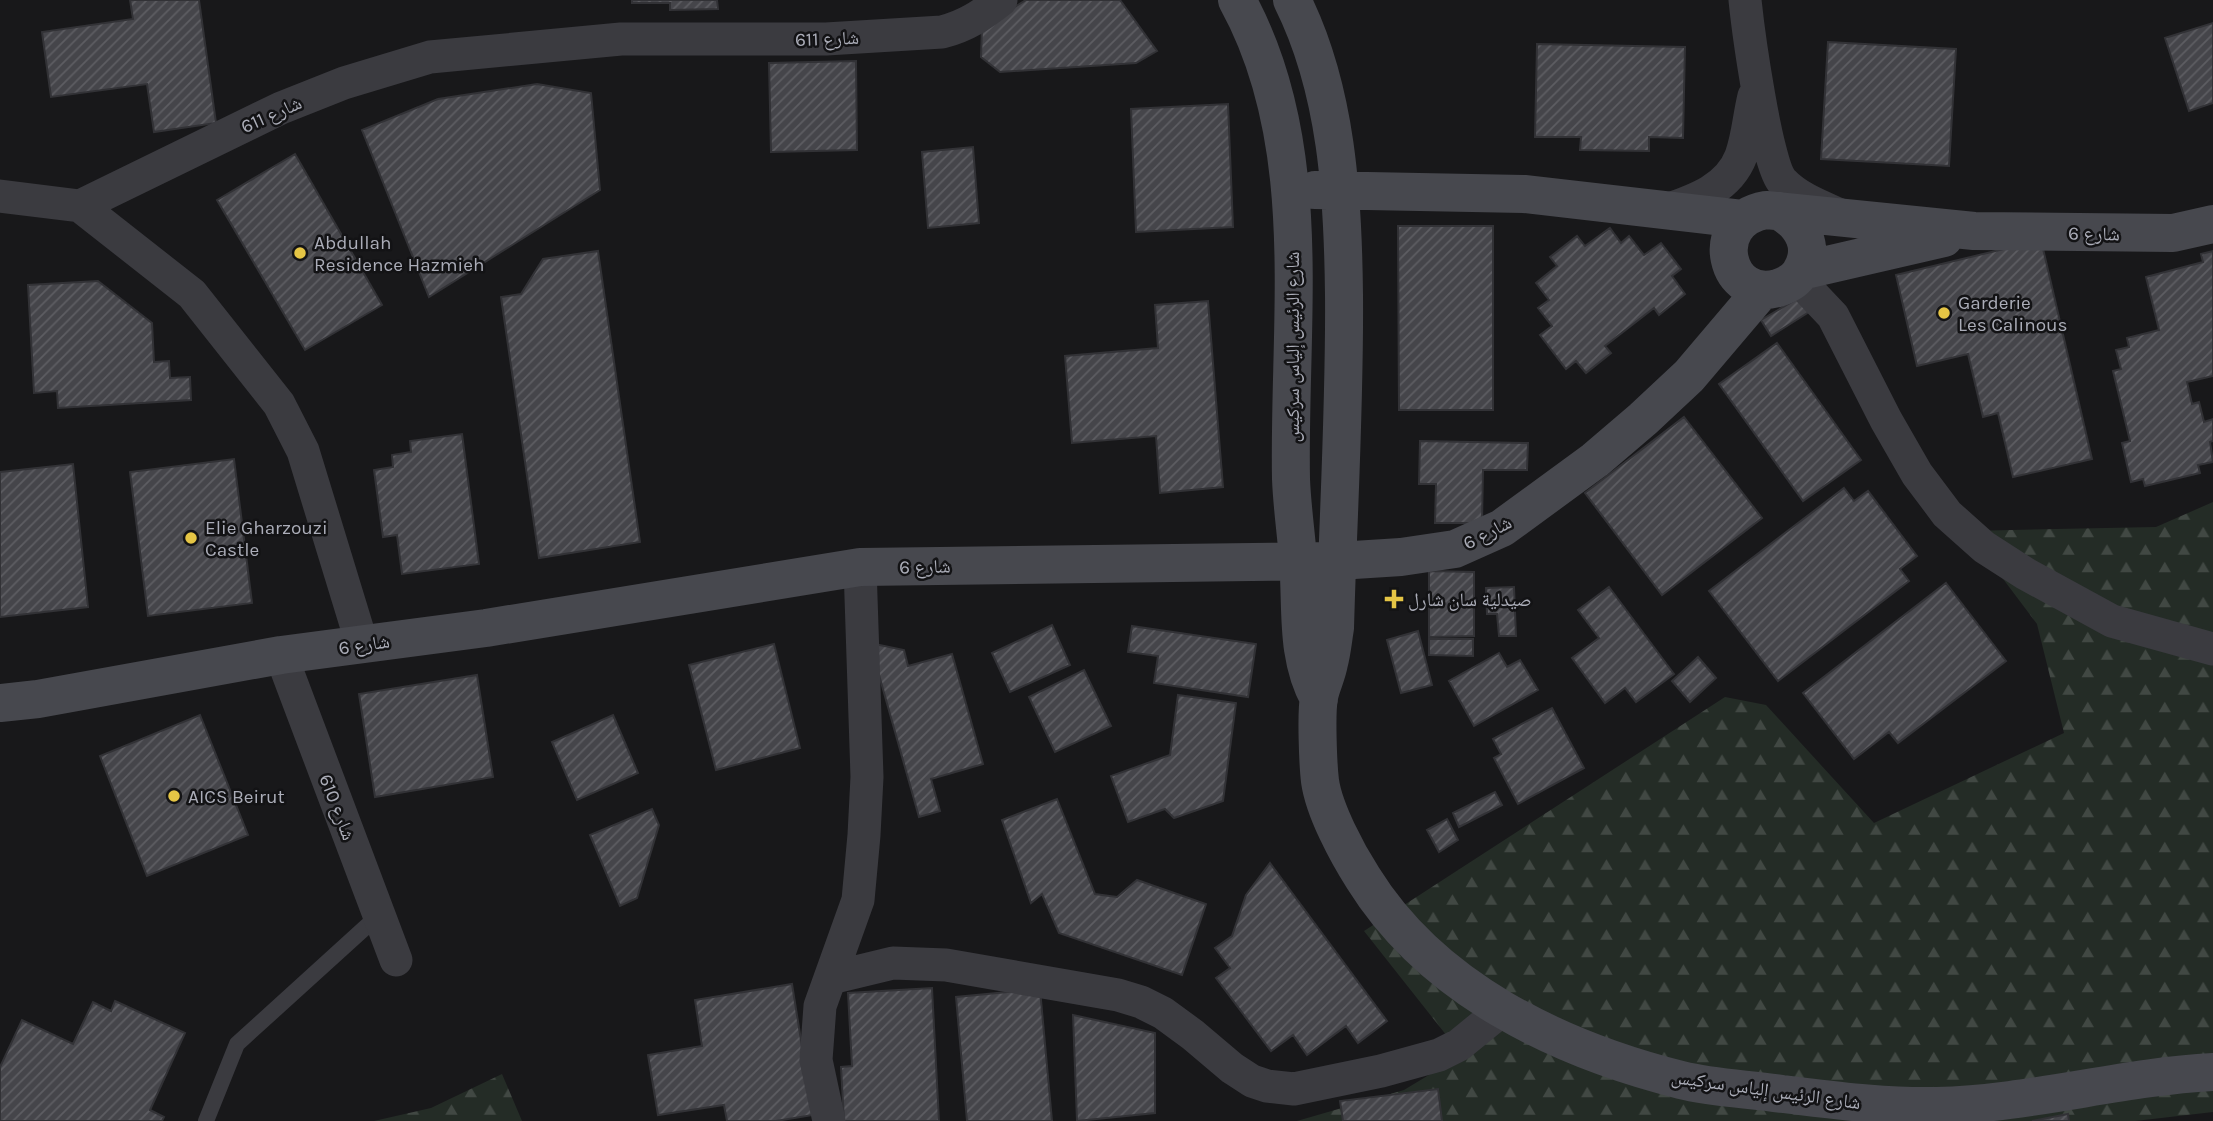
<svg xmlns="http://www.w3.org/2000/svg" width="2213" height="1121" font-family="Karla,'Noto Naskh Arabic',sans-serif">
  <defs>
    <pattern id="forest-firs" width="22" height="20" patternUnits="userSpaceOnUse" patternTransform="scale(1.75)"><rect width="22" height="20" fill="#242c26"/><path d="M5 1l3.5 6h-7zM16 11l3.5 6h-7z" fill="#414843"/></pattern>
    <pattern id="building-hatch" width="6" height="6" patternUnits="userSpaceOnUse" patternTransform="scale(1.75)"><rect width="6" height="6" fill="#45454a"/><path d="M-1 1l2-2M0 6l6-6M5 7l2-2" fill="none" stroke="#5d5d62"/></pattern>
  </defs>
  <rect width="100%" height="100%" fill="#18181a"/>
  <path fill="url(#forest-firs)" d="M2213,502V1112L2135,1121H1297L1404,1090L1462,1055L1364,931L1725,697L1766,705L1874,823L2064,733L2037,624L1967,531L2156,527Z
    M502,1074L522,1121H374L431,1108Z"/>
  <path fill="url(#building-hatch)" stroke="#323236" stroke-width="2" d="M130,0H199L216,123L154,132L147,84L51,97L42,32L133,19Z
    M632,0H717L718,9L670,10V3H632Z
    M1026,0H1120L1157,51L1136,63L1000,72L981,57L982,27Z
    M2213,23V103L2189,111L2165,38Z
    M1828,42L1956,49L1949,166L1821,159Z
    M1537,44L1685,47L1683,138L1649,137V151L1580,150L1581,137H1535Z
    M856,61L857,150L771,152L769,63Z
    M537,84L591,93L600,190L429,297L362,130L438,99Z
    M1228,104L1233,227L1136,232L1131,109Z
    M973,147L979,223L928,228L922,152Z
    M295,154L382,305L305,350L217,200Z
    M1398,226H1493V410H1399Z
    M1610,228L1621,243L1629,236L1644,255L1661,243L1681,269L1672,276L1685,294L1659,315L1654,308L1605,346L1611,353L1586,373L1576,361L1566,369L1540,335L1552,326L1538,308L1549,300L1536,283L1557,266L1550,257L1577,236L1585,246Z
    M2041,240L2092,459L2013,477L1998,413L1983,417L1968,354L1917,366L1896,275Z
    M598,251L640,542L539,558L501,297L521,294L543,259Z
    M2213,251V376L2187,382L2192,404L2199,402L2204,422L2213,419V441L2210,442L2213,462L2198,465L2200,473L2145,486L2143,479L2131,482L2122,443L2130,441L2113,371L2121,369L2116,350L2129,347L2127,338L2159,330L2146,277L2203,262L2201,254Z
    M98,281L152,323L154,362L169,361L170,378L190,377L191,400L58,408L57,391L34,393L28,285Z
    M1800,297L1809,312L1771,336L1761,320Z
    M1208,301L1223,487L1160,493L1156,436L1072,443L1065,356L1158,348L1155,305Z
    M1777,343L1861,460L1803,501L1719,384Z
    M1684,417L1762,518L1662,595L1585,493Z
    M462,434L479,564L402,574L397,535L383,537L374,470L393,467L392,455L411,452L410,441Z
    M1420,441L1528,443L1527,470H1483L1482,523H1435L1436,484H1419Z
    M234,459L252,603L148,616L130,472Z
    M73,464L88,607L0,617V472Z
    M1844,488L1854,501L1868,491L1917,556L1900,569L1909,581L1778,681L1709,591Z
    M1429,571L1474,572V636L1429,637Z
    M1946,583L2006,661L1898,743L1889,732L1854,759L1803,693Z
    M1514,587L1516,636H1499L1497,614H1487L1486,588Z
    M1609,587L1674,674L1636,702L1625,688L1605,703L1572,658L1599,638L1578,610Z
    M1052,625L1070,665L1010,692L992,653Z
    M1132,626L1256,644L1248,697L1154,683L1158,656L1128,652Z
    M1418,631L1432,685L1401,693L1387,640Z
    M1429,639H1473V656L1429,655Z
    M870,643L904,650L908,666L952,654L983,764L931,779L940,811L919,817Z
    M774,644L800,748L716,770L689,665Z
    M1499,653L1507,667L1520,660L1538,690L1474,726L1449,681Z
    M1698,657L1716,678L1690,702L1672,681Z
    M1084,670L1111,726L1055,752L1029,697Z
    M477,675L493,777L375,797L359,694Z
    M1178,695L1236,703L1223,801L1174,818L1165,809L1128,822L1111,776L1170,755Z
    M1552,708L1584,768L1518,804L1494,758L1501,754L1493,739Z
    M200,715L248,835L147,876L100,756Z
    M613,715L638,773L577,800L552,742Z
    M1495,792L1502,805L1459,827L1453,813Z
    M1057,799L1095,894L1117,897L1137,880L1206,904L1182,975L1059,933L1042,894L1031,903L1002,820Z
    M652,809L659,825L637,898L620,906L590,835Z
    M1447,819L1458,840L1439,852L1427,830Z
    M1270,863L1387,1021L1358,1043L1346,1026L1307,1055L1293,1035L1271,1051L1216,978L1230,968L1215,948L1232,936L1246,895Z
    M792,984L813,1115L776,1121H727L724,1105L658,1115L648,1055L702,1046L695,1000Z
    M932,988L939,1121H844L841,1067L852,1066L848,993Z
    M1040,989L1052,1121H967L956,997Z
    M115,1001L185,1033L150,1110L164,1117L162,1121H0V1067L22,1020L73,1044L93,1002L111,1011Z
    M1073,1015L1155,1033V1113L1077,1121Z
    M1438,1089L1442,1121H1343L1340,1101Z
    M2068,1114L2069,1121H2032Z"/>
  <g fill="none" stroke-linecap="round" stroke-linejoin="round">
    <path stroke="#3b3b40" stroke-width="16" d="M206,1121L237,1044L379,915"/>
    <path stroke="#3b3b40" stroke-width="33" d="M1745,0C1748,29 1766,163 1782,181C1797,197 1817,205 1838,214
      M0,196L80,206
      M80,206L281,108L344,83L430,57L621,39H826L942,32C966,26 982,15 1001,0
      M80,206L192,294L279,404L303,451L362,644
      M1666,210C1696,200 1729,188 1741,156C1748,137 1749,116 1754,96
      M1797,278L1833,316L1886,420L1917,474L1947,514L1984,547L2026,574L2112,621L2213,649
      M281,655L396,960
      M831,978L893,963L946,965L1118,995L1141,1002L1163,1013L1193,1035L1232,1068L1252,1081L1267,1086L1294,1089L1381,1071L1439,1055L1459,1045L1502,1010
      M829,1121L816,1060L820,1006L858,900L864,835L867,777L860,567"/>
    <path stroke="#47484e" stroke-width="38" d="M1237,0C1317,145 1288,321 1291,479C1292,506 1296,532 1298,559C1302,607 1295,655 1319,699
      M1292,0C1337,90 1343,196 1344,295C1345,406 1338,517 1335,628C1333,640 1332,652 1329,663C1327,675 1321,686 1319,697C1316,713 1318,764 1320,781C1324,810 1347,853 1363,878C1432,989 1558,1049 1681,1080C1713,1088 1749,1089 1782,1094C1833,1100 1884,1107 1936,1106C2029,1104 2120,1077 2213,1072
      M1315,190L1524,194L1742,219
      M1779,211C1803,224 1816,248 1800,273C1795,281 1787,285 1778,288C1726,303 1705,221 1766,210L1974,231L2173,233L2213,224
      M1801,271L1944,238
      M0,703L38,699L281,655L486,628L860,567L1338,561L1401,557L1455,549L1502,528L1595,460L1643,419L1689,376L1762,290"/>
  </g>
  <g fill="#e5c545" stroke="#131315" stroke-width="2.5">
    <circle cx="300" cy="253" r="7"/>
    <circle cx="1944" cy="313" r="7"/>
    <circle cx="191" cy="538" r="7"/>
    <path d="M1390.5 588.5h7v7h7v7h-7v7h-7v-7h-7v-7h7z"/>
    <circle cx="174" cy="796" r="7"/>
  </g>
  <g text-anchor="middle" stroke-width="5" stroke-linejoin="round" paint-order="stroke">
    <g font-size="19" fill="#abadb8" stroke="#131315">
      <text transform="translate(827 38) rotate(-2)" y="7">شارع 611</text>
      <text transform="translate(271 114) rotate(-24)" y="7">شارع 611</text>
      <text transform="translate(2094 233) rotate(1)" y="7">شارع 6</text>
      <text transform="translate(1292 347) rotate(-90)" y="7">شارع الرئيس إلياس سركيس</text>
      <text transform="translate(1487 532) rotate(-27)" y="7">شارع 6</text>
      <text transform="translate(925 566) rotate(-1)" y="7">شارع 6</text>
      <text transform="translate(364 644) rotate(-8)" y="7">شارع 6</text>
      <text transform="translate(338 807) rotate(69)" y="7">شارع 610</text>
      <text transform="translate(1766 1089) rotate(8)" y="7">شارع الرئيس إلياس سركيس</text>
    </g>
    <g font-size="19" fill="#abadb8" stroke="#131315" text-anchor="start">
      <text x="314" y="249">Abdullah<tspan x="314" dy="22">Residence Hazmieh</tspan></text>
      <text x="1958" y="309">Garderie<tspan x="1958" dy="22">Les Calinous</tspan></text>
      <text x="205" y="534">Elie Gharzouzi<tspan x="205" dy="22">Castle</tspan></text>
      <text x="1408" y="606">صيدلية سان شارل</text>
      <text x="188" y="803">AICS Beirut</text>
    </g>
  </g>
</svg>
